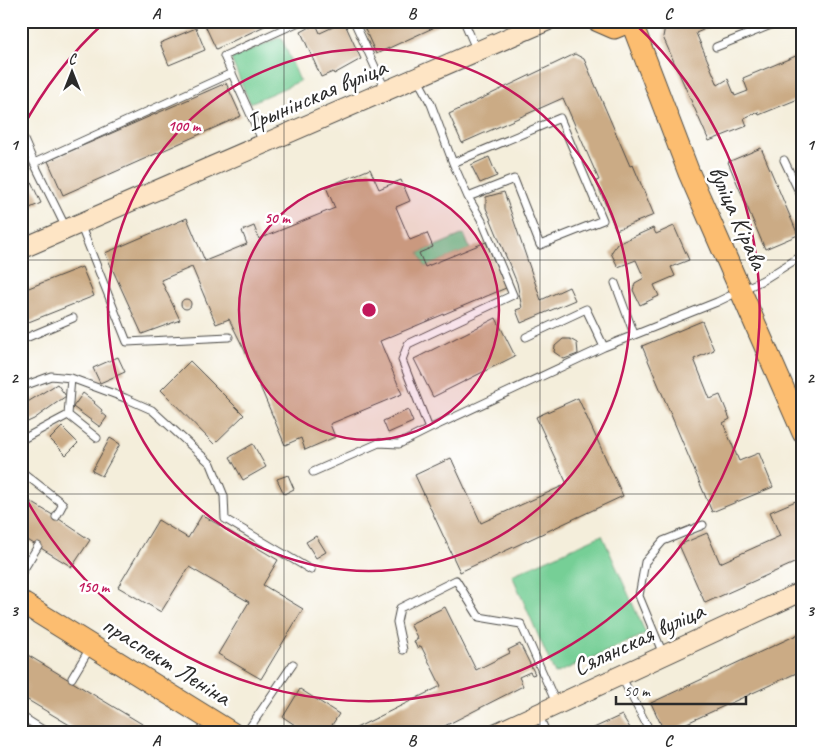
<svg xmlns="http://www.w3.org/2000/svg" width="824" height="754" font-family="Caveat,sans-serif">
  <rect width="100%" height="100%" fill="#fff"/>
  <filter id="ink" filterUnits="userSpaceOnUse"><feTurbulence type="fractalNoise" baseFrequency=".02" numOctaves="2"/><feDisplacementMap in="SourceGraphic" scale="10" xChannelSelector="R" yChannelSelector="G"/><feConvolveMatrix kernelMatrix="1 2 1 2 8 2 1 2 1" color-interpolation-filters="sRGB"/></filter>
  <filter id="wash" filterUnits="userSpaceOnUse"><feTurbulence type="fractalNoise" baseFrequency=".0096" numOctaves="4" result="noise"/><feDisplacementMap in="SourceGraphic" scale="20" xChannelSelector="R" yChannelSelector="G"/><feGaussianBlur stdDeviation="1.12" result="paint"/><feColorMatrix in="noise" values="0 0 0 0 0 0 0 0 0 0 0 0 0 0 0 0 0 1.4 0 .05"/><feComposite in="paint" operator="in"/></filter>
  <g filter="url(#wash)">
    <rect width="100%" height="100%" fill="#f4eedb"/>
    <path fill="#76cf96" stroke="#507d60" d="M281,37L300,81L250,103L231,59Z
      M464,234L470,249L425,267L419,253Z
      M602,535L646,634L555,674L512,575Z"/>
    <g id="blocks">
      <path fill="#cbab85" d="M203,21H275L216,49Z
        M372,21H448L376,54L363,25Z
        M666,21H724L696,33L718,85L728,79L735,96L748,91L743,78L803,53V97L759,115L758,112L744,118L747,126L709,141L663,37Z
        M344,22L361,59L334,74L333,72L321,77L301,32L316,24L320,33Z
        M196,28L205,50L169,65L160,43Z
        M575,54L584,59L630,166L633,165L654,215L616,230L596,181L599,180L563,98L462,143L449,114Z
        M226,83L241,116L63,195L48,161Z
        M761,148L798,235L765,249L728,162Z
        M489,157L497,176L480,183L471,165Z
        M21,160L41,203L21,212Z
        M370,169L379,189L401,180L410,201L396,207L410,240L427,233L433,247L419,253L425,267L486,242L506,288L380,341L402,394L330,424L335,437L305,450L301,438L285,445L245,351L229,319L216,324L192,267L161,280L180,320L142,334L105,253L187,218L205,261L247,244L242,231L254,226L259,239L335,208L326,187Z
        M504,192L541,300L569,287L575,300L521,323L516,310L522,308L517,283L486,208V197Z
        M674,226L689,260L671,267L675,276L654,285L659,296L640,305L633,290L635,283L644,278L636,260L618,267L611,253L617,244L653,228L656,234Z
        M82,267L94,296L21,325V291Z
        M181 304a5 5 0 1 1 10 0a5 5 0 1 1-10 0Z
        M496,318L515,356L433,397L414,359Z
        M702,321L714,350L694,359L710,399L720,395L730,419L723,423L739,461L759,453L773,487L712,512L642,346Z
        M563,339H570L577,343L578,354L564,359L554,352L555,346Z
        M118,357L125,372L100,383L93,368Z
        M190,361L244,415L214,444L161,390Z
        M57,384L66,396L34,419L21,425V406Z
        M83,393L95,402L94,403L102,410L101,412L107,417L100,427L73,407Z
        M578,398L623,496L460,572L415,475L451,458L481,523L567,484L536,417Z
        M408,410L413,422L388,433L383,421Z
        M62,427L78,443L66,455L50,439Z
        M110,438L120,444L102,476L92,471Z
        M253,444L266,467L243,480L230,457Z
        M288,475L294,489L284,494L277,479Z
        M21,496L56,517L90,540L72,567L21,536Z
        M798,500L803,510V559L705,603L679,545L707,533L720,563L780,536L770,512Z
        M202,515L278,560L263,585L303,609L261,679L218,654L249,602L189,567L161,612L118,587L158,520L188,538Z
        M316,536L326,552L316,558L306,542Z
        M445,607L476,670L510,653L508,650L520,644L535,674L532,675L530,672L519,677L523,686L431,733H346L441,686L421,646L417,648L414,641L418,639L410,624Z
        M803,632V670L665,733L651,703Z
        M21,651L157,733H83L21,696Z
        M300,689L339,714L332,725L338,729L335,733H307L283,717Z
        M622,715L633,733H583Z"/>
    </g>
  </g>
  <g filter="url(#ink)">
    <use href="#blocks" fill-opacity="0" stroke="#494845" stroke-width="1"/>
    <g fill="none" stroke-linecap="round" stroke-linejoin="round">
      <g stroke="#494845" stroke-width="9">
        <path id="lane" d="M354,21L386,91
          M464,21L477,51
          M716,47L781,21
          M417,78L431,104L453,163L560,118L603,220L540,245L514,179L468,197L453,163
          M21,133L34,163
          M263,142L224,56L301,21
          M784,160L803,200
          M80,224L127,342L229,337
          M66,228L34,163L232,73
          M615,283L634,334
          M526,337L586,309L604,347
          M21,340L73,318
          M21,387L51,376L71,378L125,398L152,410L211,464L224,496L225,519L311,570
          M68,415L97,438
          M68,415L71,378
          M429,429L604,347L717,302L763,280L803,255
          M21,440L68,415
          M21,471L63,504L56,517
          M313,472L379,443L399,444L429,429L402,360L408,344L513,295L482,221L468,197
          M21,574L38,546
          M403,650L397,622L400,608L456,580L479,617L521,624L556,703
          M663,654L639,596L645,562L663,541L703,525
          M621,676L651,733
          M72,678L90,648
          M539,715L546,733
          M21,716L48,733
          M246,733L293,664"/>
      </g>
      <g stroke="#494845" stroke-width="21">
        <path id="secondary" d="M21,249L547,21
          M496,733L803,591"/>
      </g>
      <g stroke="#494845" stroke-width="23">
        <path id="primary" d="M598,21L614,28L631,21
          M631,21L689,173L803,433
          M21,602L232,733"/>
      </g>
      <use href="#lane" stroke="#fff" stroke-width="7"/>
      <use href="#secondary" stroke="#fee5c5" stroke-width="19"/>
      <use href="#primary" stroke="#fcbd6f" stroke-width="21"/>
    </g>
  </g>
  <path fill="none" stroke="#2b2b2b" stroke-width="1" stroke-opacity="0.55" d="M284,21V733M540,21V733M21,260H803M21,494H803"/>
  <circle cx="369" cy="310" r="130" fill="#c2185b" fill-opacity=".12"/>
  <g fill="none" stroke="#c2185b" stroke-width="2.5">
    <circle cx="369" cy="310" r="130"/>
    <circle cx="369" cy="310" r="261"/>
    <path d="M22 129A391 391 0 0 1 105 22M633 22A391 391 0 1 1 22 491"/>
  </g>
  <g text-anchor="middle" stroke-width="5" stroke-linejoin="round" paint-order="stroke">
    <g font-size="25" fill="#2b2b2b" stroke="#fff">
      <text transform="translate(316 94) rotate(-23)" y="9">Ірынінская вуліца</text>
      <text transform="translate(739 217) rotate(66)" y="9">вуліца Кірава</text>
      <text transform="translate(638 638) rotate(-25)" y="9">Сялянская вуліца</text>
      <text transform="translate(167 660) rotate(32)" y="9">праспект Леніна</text>
    </g>
  </g>
  <circle cx="369" cy="310" r="8" fill="#c2185b" stroke="#fff" stroke-width="2.5"/>
  <g font-size="15" text-anchor="middle" font-weight="bold" fill="#c2185b" stroke="#fff" stroke-width="5" stroke-linejoin="round" paint-order="stroke">
    <text x="184" y="131">100 m</text>
    <text x="277" y="223">50 m</text>
    <text x="93" y="592">150 m</text>
  </g>
  <rect width="824" height="754" fill="none" stroke="#fff" stroke-width="55"/>
  <g transform="translate(72 72)" stroke="#ffffff" stroke-width="4" paint-order="stroke">
  <path d="M0-4L9 19L0 12L-9 19Z" fill="#2b2b2b"/>
  <text y="-8" font-size="14" font-weight="bold" text-anchor="middle" fill="#2b2b2b">С</text>
  </g>
  <path d="M616 696v8h130v-8" fill="none" stroke="#2b2b2b" stroke-width="2.5"/>
  <text x="624" y="696" font-size="15" fill="#2b2b2b" stroke="#ffffff" stroke-width="4" paint-order="stroke">50 m</text>
  <rect x="28" y="28" width="768" height="698" fill="none" stroke="#2b2b2b" stroke-width="2"/>
  <g font-size="16" text-anchor="middle" font-weight="bold" fill="#2b2b2b">
    <text x="156" y="19">A</text>
    <text x="412" y="19">B</text>
    <text x="668" y="19">C</text>
    <text x="14" y="150">1</text>
    <text x="810" y="150">1</text>
    <text x="14" y="383">2</text>
    <text x="810" y="383">2</text>
    <text x="14" y="616">3</text>
    <text x="810" y="616">3</text>
    <text x="156" y="746">A</text>
    <text x="412" y="746">B</text>
    <text x="668" y="746">C</text>
  </g>
</svg>
